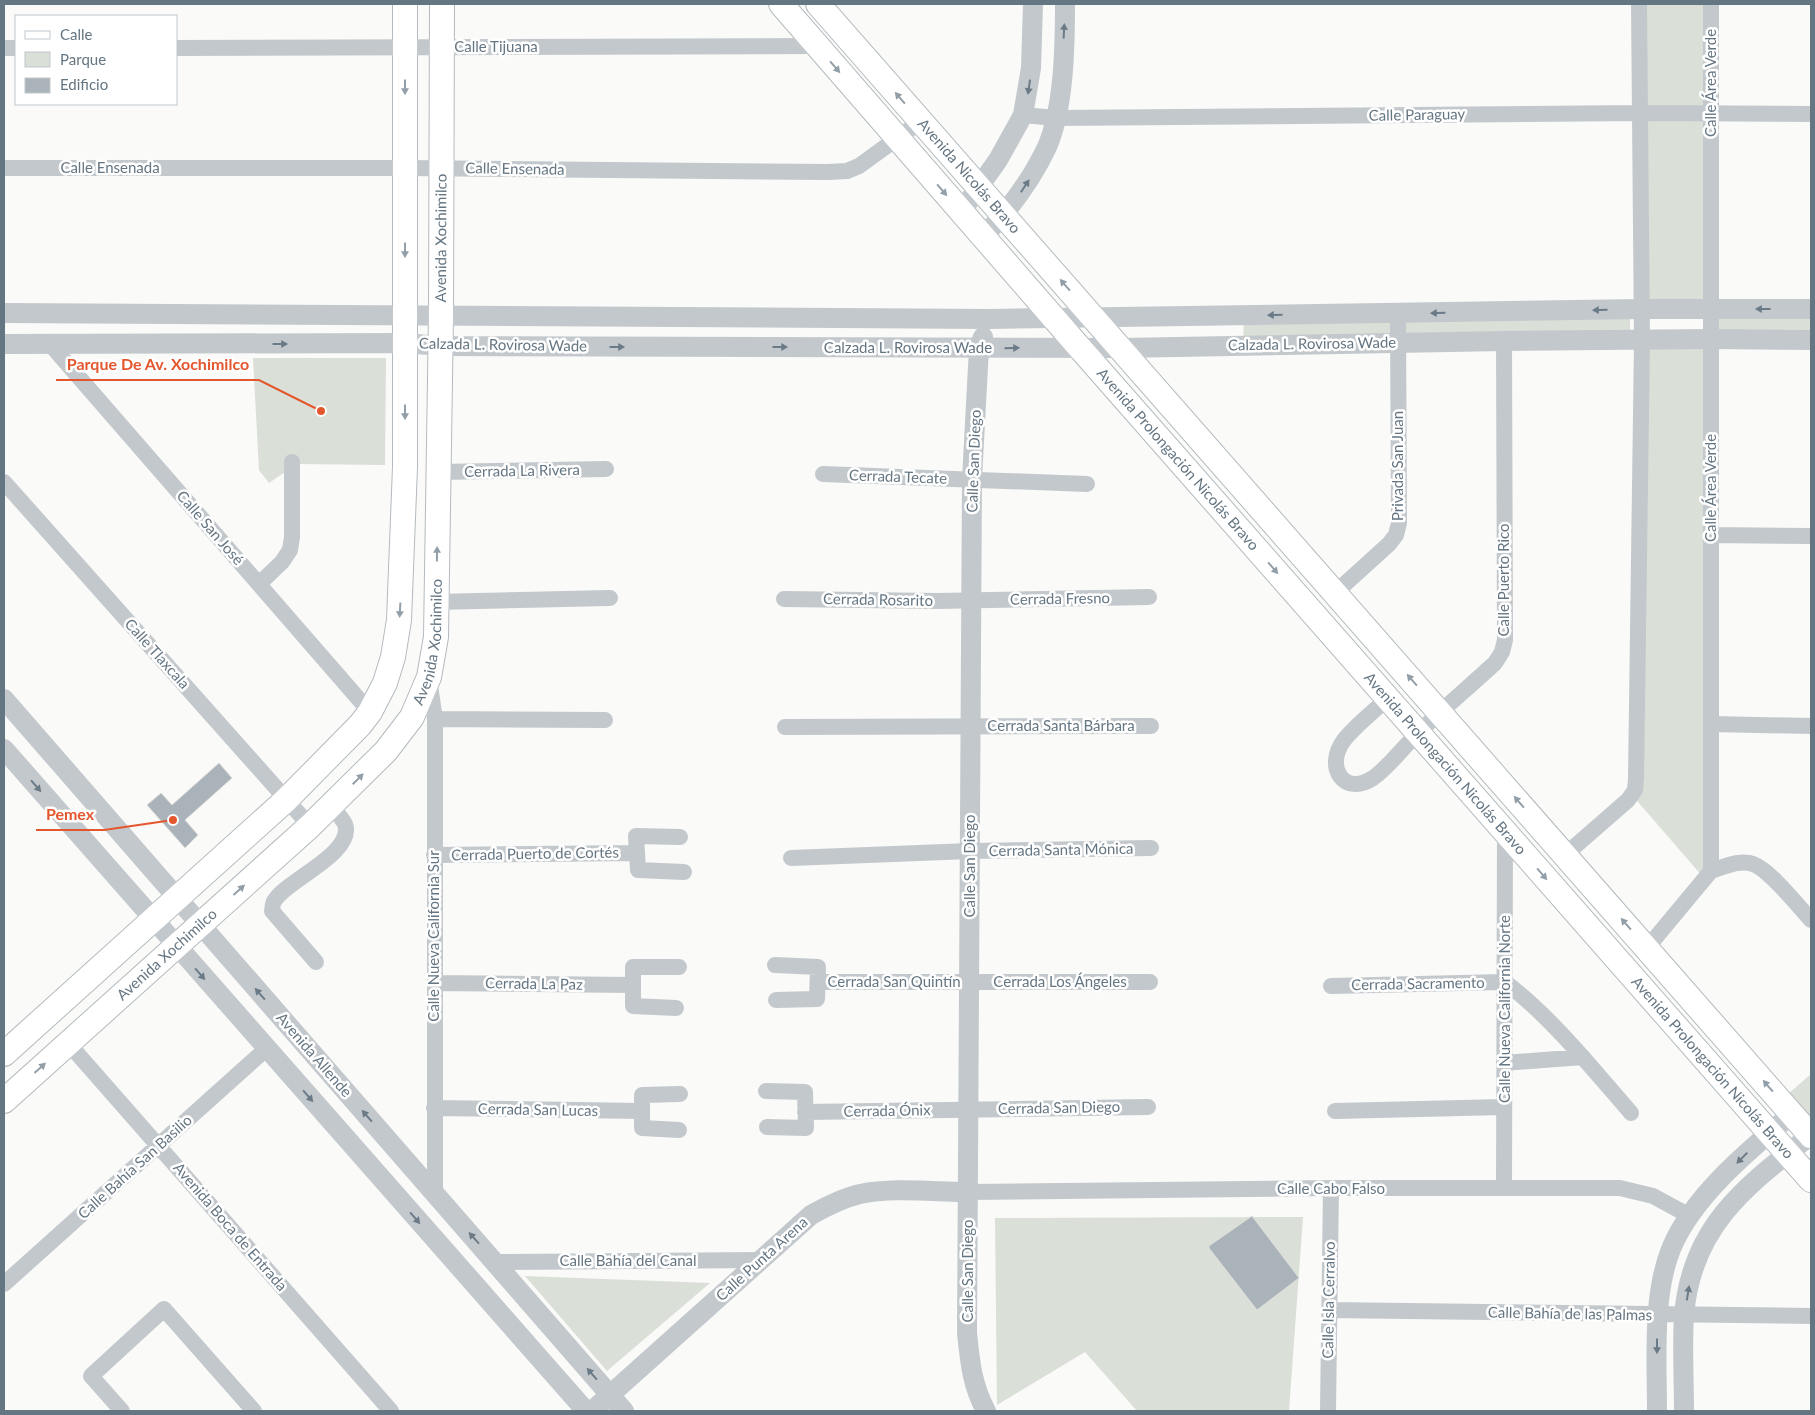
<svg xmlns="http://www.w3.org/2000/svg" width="1815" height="1415" font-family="Lato,sans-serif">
  <rect width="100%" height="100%" fill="#fafaf8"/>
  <path fill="#dadfd7" d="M1640,4H1711L1710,307L1642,308Z
    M1630,310V339L1399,342V314Z
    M1811,311V338L1713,337L1714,312Z
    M1397,314V342L1243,344L1244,317Z
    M1711,339L1703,877L1632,795L1642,340Z
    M253,358H386L385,465L297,464L269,483L259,470Z
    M1811,1074V1120L1788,1094Z
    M1303,1217L1289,1411H1137L1085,1352L997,1405L995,1218Z
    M525,1276L710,1283L607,1371Z"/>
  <path fill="#aab3b9" stroke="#dcdcda" d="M219,763L232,778L185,820L198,835L185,848L147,805L161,793L172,805Z
    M1252,1216L1299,1278L1257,1310L1209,1248V1246Z"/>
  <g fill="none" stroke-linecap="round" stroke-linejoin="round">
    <g stroke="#b3babf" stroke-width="26">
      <g id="secondary">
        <path id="s1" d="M781,4L1079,347L1811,1180"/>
        <path id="s2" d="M818,4L1811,1136"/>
        <path d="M4,1054L286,800L360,725L370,712L385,683L393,657L399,620L405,467V4"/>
        <path id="s3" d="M4,1101L310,826L386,751L412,717L429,677L436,637L441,315L442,4"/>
      </g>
    </g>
    <path stroke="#c3c8cc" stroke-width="16" d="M4,48H16
      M176,48L816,46
      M1023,115L1056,118L1640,113L1811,114
      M4,168H405L828,172L847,171L859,166L921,121
      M50,344L370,712
      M438,472L606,469
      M823,474L1087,484
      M4,482L310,826
      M1711,535L1811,536
      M259,584L282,562L290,550L292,537V462
      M1335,593L1389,544L1396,535L1399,523L1398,314
      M784,599L937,601L1149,597
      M436,602L610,598
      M429,679L435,719V1195
      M1388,698C1374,711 1355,726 1344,740C1324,767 1344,797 1373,778C1389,767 1405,745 1419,732C1444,708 1470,686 1495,663L1502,652L1505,640L1504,341
      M435,719L605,720
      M1711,724L1811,726
      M785,727L1151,726
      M680,837L636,836L638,870L684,872
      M434,855L637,853
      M1565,855L1628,800L1635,790L1636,779L1642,340L1639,4
      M791,858L970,851L1151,848
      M1711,871C1724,867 1740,859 1753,864C1770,870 1798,906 1811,920
      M1647,948L1711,871V4
      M316,962L272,911C273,907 272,903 275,900C287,880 355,853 345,824C342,818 335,811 331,805
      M775,965L818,967L817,999L776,1000
      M818,982H1150
      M434,983L633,985
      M1331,986L1505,982C1553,1019 1592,1068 1631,1113
      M676,1008L633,1006V967H679
      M68,1043L391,1411
      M1504,1063L1583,1057
      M766,1091L805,1092L806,1128L767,1127
      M434,1108L642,1111
      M1335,1111L1504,1107
      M805,1112L1148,1107
      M679,1130L642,1128V1095L680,1094
      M1504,1188L1505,831
      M968,1192L1331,1188H1620L1653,1196L1688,1215
      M495,1262L761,1260
      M4,1284L266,1049
      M1329,1310L1811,1316
      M122,1411L91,1376L164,1309L254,1411
      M1328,1411L1331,1188"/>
    <path stroke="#c3c8cc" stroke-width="20" d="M961,212L998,160L1023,115L1031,68L1033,4
      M983,237C1009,210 1031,181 1047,147C1064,108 1065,47 1065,4
      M4,313L990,319L1641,309H1811
      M983,337L979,348L972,479L967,1333C970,1362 972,1385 986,1411
      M4,344L405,343L441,346L1121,348L1504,341L1711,339L1811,340
      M4,699L624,1411
      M4,749L586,1411
      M592,1411L811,1215C827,1206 843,1198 860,1194C894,1187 934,1192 968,1192
      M1657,1411C1657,1361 1652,1296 1671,1249C1692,1197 1750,1149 1792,1114
      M1684,1411C1684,1380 1682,1347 1684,1316C1691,1226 1746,1186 1811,1135"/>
    <use href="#secondary" stroke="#fff" stroke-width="24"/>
  </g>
  <defs><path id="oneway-solid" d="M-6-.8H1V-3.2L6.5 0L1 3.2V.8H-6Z" transform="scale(1.25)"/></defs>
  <g fill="#6a7a87">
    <use href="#oneway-solid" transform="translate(1064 31) rotate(-87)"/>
    <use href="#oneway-solid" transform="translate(1029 87) rotate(98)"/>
    <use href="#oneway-solid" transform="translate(1025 186) rotate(-57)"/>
    <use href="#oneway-solid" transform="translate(1763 309) rotate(180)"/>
    <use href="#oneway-solid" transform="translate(1600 310) rotate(179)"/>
    <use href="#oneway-solid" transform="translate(1438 313) rotate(179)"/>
    <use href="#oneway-solid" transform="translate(1275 315) rotate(179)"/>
    <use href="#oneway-solid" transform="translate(280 344)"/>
    <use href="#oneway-solid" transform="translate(617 347)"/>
    <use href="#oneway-solid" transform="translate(780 347)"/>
    <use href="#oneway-solid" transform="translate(1012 348) rotate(-1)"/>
    <use href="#oneway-solid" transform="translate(36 786) rotate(49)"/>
    <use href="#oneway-solid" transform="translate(200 974) rotate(49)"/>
    <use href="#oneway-solid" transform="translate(260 994) rotate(-131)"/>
    <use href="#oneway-solid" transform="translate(308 1096) rotate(49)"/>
    <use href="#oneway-solid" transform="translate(367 1116) rotate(-131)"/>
    <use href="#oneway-solid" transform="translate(1742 1158) rotate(135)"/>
    <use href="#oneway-solid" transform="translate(415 1218) rotate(49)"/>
    <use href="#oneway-solid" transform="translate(474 1238) rotate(-132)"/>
    <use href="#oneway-solid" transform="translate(1688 1293) rotate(-81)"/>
    <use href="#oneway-solid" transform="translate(1657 1346) rotate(90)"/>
    <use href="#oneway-solid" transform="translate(592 1374) rotate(-131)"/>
  </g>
  <g fill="#939fa8">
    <use href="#oneway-solid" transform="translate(835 67) rotate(49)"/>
    <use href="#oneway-solid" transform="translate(405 87) rotate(90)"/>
    <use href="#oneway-solid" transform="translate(900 98) rotate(-131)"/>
    <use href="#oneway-solid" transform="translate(942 190) rotate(49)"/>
    <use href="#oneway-solid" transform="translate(405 250) rotate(90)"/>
    <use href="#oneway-solid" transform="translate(1065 285) rotate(-131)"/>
    <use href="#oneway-solid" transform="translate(405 412) rotate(90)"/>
    <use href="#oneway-solid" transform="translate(437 554) rotate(-89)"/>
    <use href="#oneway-solid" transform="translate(1273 568) rotate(49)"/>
    <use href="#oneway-solid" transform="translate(400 610) rotate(93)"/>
    <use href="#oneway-solid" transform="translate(1412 680) rotate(-131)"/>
    <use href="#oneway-solid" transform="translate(358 779) rotate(-45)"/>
    <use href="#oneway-solid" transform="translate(1519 802) rotate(-131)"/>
    <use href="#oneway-solid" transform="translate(1542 874) rotate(49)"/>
    <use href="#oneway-solid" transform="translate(239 890) rotate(-42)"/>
    <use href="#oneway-solid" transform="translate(1626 924) rotate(-131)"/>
    <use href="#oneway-solid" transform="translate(40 1068) rotate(-42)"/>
    <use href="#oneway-solid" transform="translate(1768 1086) rotate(-131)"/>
  </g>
  <g text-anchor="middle" stroke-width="5" stroke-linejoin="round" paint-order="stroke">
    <g font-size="15" fill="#657683" stroke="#fff">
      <text x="496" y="52">Calle Tijuana</text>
      <text transform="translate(1711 83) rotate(-90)" y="5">Calle Área Verde</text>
      <text transform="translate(1417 115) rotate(-1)" y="5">Calle Paraguay</text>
      <text x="110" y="173">Calle Ensenada</text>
      <text transform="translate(515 169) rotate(1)" y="5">Calle Ensenada</text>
      <text dy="5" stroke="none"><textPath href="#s2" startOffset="229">Avenida Nicolás Bravo</textPath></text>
      <text dy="5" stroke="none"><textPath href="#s3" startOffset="1044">Avenida Xochimilco</textPath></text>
      <text transform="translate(1312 344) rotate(-1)" y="5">Calzada L. Rovirosa Wade</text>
      <text transform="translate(503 345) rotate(1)" y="5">Calzada L. Rovirosa Wade</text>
      <text x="908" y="353">Calzada L. Rovirosa Wade</text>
      <text dy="5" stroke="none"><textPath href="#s1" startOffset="604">Avenida Prolongación Nicolás Bravo</textPath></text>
      <text transform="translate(974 461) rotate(-88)" y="5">Calle San Diego</text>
      <text transform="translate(1398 466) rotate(-90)" y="5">Privada San Juan</text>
      <text transform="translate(522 471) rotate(-1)" y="5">Cerrada La Rivera</text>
      <text transform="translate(898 477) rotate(2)" y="5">Cerrada Tecate</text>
      <text transform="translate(1711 488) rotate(-90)" y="5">Calle Área Verde</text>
      <text transform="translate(210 528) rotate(49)" y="5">Calle San José</text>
      <text transform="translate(1504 580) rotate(-90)" y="5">Calle Puerto Rico</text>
      <text transform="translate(1060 599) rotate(-1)" y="5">Cerrada Fresno</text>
      <text transform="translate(878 600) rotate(1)" y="5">Cerrada Rosarito</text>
      <text dy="5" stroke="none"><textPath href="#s3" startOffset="639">Avenida Xochimilco</textPath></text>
      <text transform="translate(157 654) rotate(48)" y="5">Calle Tlaxcala</text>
      <text x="1061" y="731">Cerrada Santa Bárbara</text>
      <text dy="5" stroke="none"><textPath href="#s1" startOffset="1009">Avenida Prolongación Nicolás Bravo</textPath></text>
      <text transform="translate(1061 850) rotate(-1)" y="5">Cerrada Santa Mónica</text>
      <text transform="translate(535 854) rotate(-1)" y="5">Cerrada Puerto de Cortés</text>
      <text transform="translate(970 866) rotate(-90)" y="5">Calle San Diego</text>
      <text transform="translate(434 936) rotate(-90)" y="5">Calle Nueva California Sur</text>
      <text dy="5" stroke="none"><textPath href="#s3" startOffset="219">Avenida Xochimilco</textPath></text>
      <text x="894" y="987">Cerrada San Quintín</text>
      <text x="1060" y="987">Cerrada Los Ángeles</text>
      <text transform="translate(534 984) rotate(1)" y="5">Cerrada La Paz</text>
      <text transform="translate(1418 984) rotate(-1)" y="5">Cerrada Sacramento</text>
      <text transform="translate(1505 1009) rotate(-90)" y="5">Calle Nueva California Norte</text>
      <text transform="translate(314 1055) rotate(49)" y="5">Avenida Allende</text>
      <text dy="5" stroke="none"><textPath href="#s1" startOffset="1414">Avenida Prolongación Nicolás Bravo</textPath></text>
      <text transform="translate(1059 1108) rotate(-1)" y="5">Cerrada San Diego</text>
      <text transform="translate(538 1110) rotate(1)" y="5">Cerrada San Lucas</text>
      <text transform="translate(887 1111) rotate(-1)" y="5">Cerrada Ónix</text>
      <text transform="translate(135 1167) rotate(-42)" y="5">Calle Bahía San Basilio</text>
      <text x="1331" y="1194">Calle Cabo Falso</text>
      <text transform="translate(230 1227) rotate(49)" y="5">Avenida Boca de Entrada</text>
      <text transform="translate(762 1259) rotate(-42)" y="5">Calle Punta Arena</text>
      <text x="628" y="1266">Calle Bahía del Canal</text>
      <text transform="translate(968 1271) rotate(-90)" y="5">Calle San Diego</text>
      <text transform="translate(1329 1300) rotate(-89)" y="5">Calle Isla Cerralvo</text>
      <text transform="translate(1570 1314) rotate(1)" y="5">Calle Bahía de las Palmas</text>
    </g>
  </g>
  <path fill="none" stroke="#e4572e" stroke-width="2" d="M321 411L259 380H56M173 820L104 830H36"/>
  <g fill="#e4572e" stroke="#fff" stroke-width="2">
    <circle cx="321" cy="411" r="5"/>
    <circle cx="173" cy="820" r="5"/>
  </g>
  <g font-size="16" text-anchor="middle" font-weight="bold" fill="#e4572e" stroke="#fff" stroke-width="5" stroke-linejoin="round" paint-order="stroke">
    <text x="158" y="370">Parque De Av. Xochimilco</text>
    <text x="70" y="820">Pemex</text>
  </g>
  <rect width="1815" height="1415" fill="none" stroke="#657683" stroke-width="10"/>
  <rect x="15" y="15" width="162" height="90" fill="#ffffff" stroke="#c1c8cd"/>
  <rect x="25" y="31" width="25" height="8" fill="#ffffff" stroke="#c1c8cd"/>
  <text x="60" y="40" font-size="15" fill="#657683">Calle</text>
  <rect x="25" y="52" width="25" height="15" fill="#dadfd7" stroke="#c1c8cd"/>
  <text x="60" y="65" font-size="15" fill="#657683">Parque</text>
  <rect x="25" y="78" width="25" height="15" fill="#aab3b9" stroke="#c1c8cd"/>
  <text x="60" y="90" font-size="15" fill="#657683">Edificio</text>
</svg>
